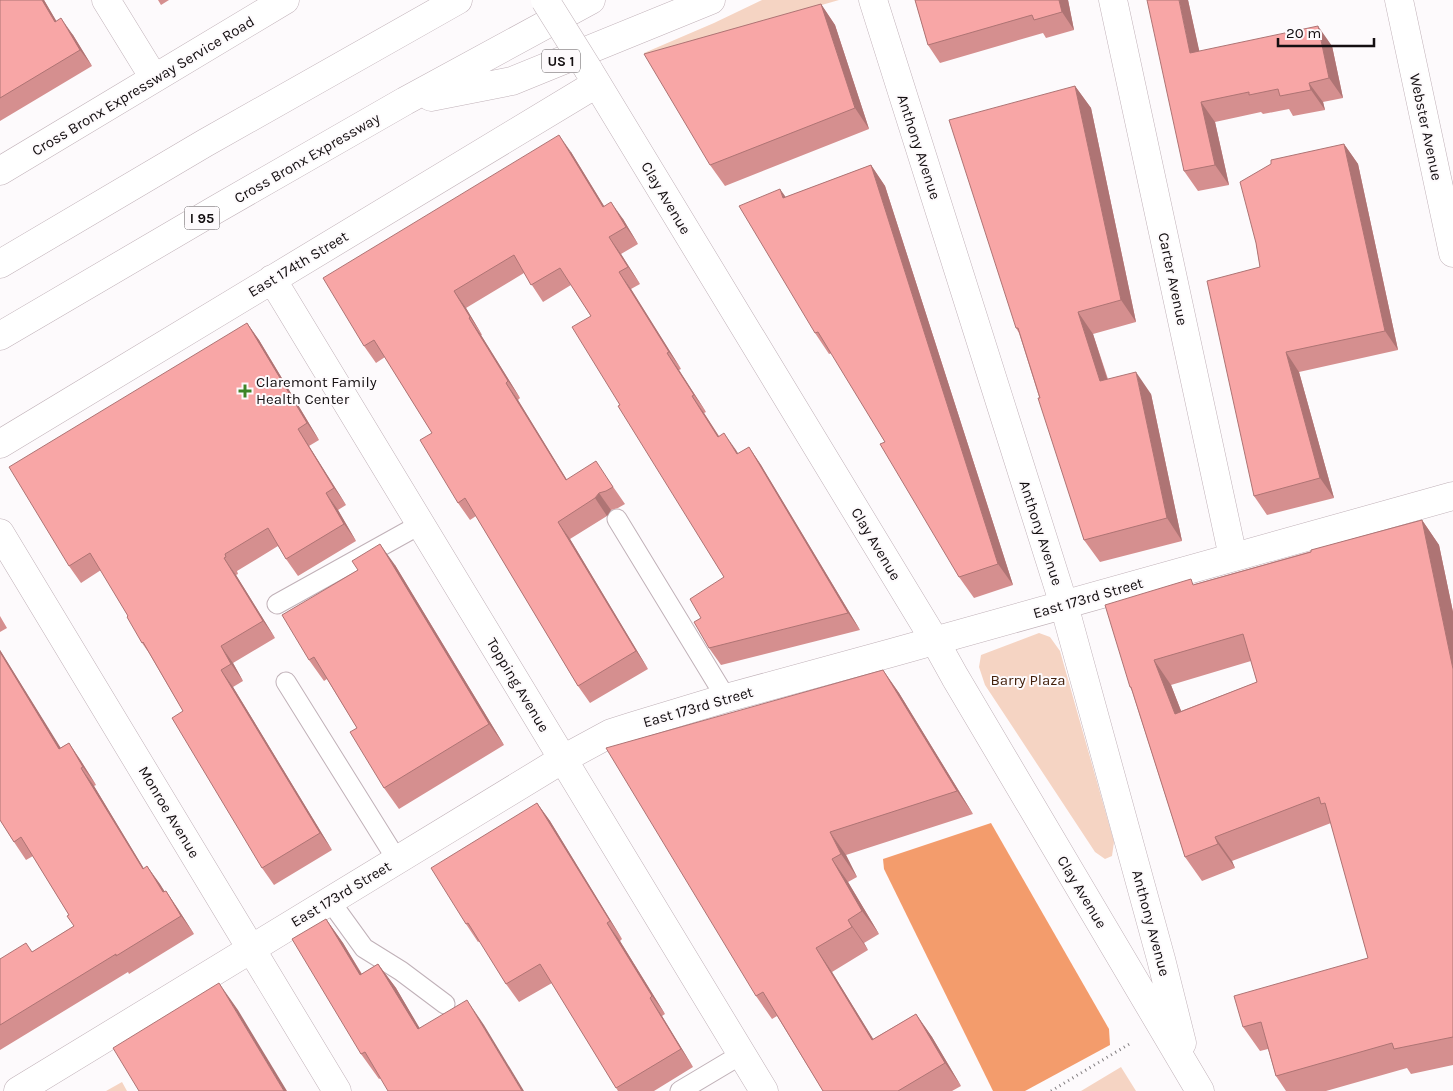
<svg xmlns="http://www.w3.org/2000/svg" width="1453" height="1091" font-family="Karla,sans-serif">
  <rect width="100%" height="100%" fill="#fdfafc"/>
  <path fill="#f5d4c3" d="M762,0H839L646,56L644,53L714,23Z
    M1039,633L1050,637L1060,651L1114,842L1112,856L1105,859L1095,852L985,685L979,667L981,655Z
    M1121,1067L1136,1091H1081Z
    M122,1082L127,1091H106Z"/>
  <path fill="#f39c6c" d="M991,823L1109,1029L1110,1045L1025,1091H993L884,869L883,859Z"/>
  <g fill="none" stroke-linecap="round" stroke-linejoin="round">
    <g stroke="#c0b1b8" stroke-width="21">
      <path id="lane" d="M617,519L726,698
        M277,604L421,524
        M286,682L397,860
        M330,901L364,948L401,971L445,1004
        M680,1091L742,1054"/>
    </g>
    <g stroke="#c0b1b8" stroke-width="29">
      <path id="street" d="M106,0L154,78
        M873,0L1064,605L1161,959L1182,1043
        M1113,0L1233,557
        M588,69L935,641L955,677L1200,1091
        M0,171L285,0
        M272,279L764,1091
        M0,444L596,84
        M0,533L337,1091
        M18,1091L563,759L611,733L633,726L726,698L891,653L1453,496"/>
    </g>
    <g stroke="#c0b1b8" stroke-width="29">
      <path id="secondary" d="M1399,0L1453,253"/>
    </g>
    <g stroke="#c0b1b8" stroke-width="29">
      <path id="highway" d="M431,97L512,81L711,0
        M0,264L205,143L458,0
        M0,336L215,210L405,101L591,0"/>
    </g>
    <path stroke="#827e80" stroke-width="3" stroke-dasharray="1 4" stroke-linecap="butt" d="M1051,1091L1131,1043"/>
    <use href="#lane" stroke="#fff" stroke-width="19"/>
    <use href="#street" stroke="#fff" stroke-width="28"/>
    <use href="#secondary" stroke="#fff" stroke-width="28"/>
    <use href="#highway" stroke="#fff" stroke-width="28"/>
    <g stroke="#c0b1b8" stroke-width="29" stroke-linecap="butt">
      <path id="street-bridge" d="M545,0L588,69"/>
    </g>
    <use href="#street-bridge" stroke="#fff" stroke-width="28"/>
  </g>
  <path fill="#d58f8f" fill-rule="evenodd" d="M0,0H44L56,21L73,35L92,66L0,121Z
    M158,0H169L161,5Z
    M915,0H1068L1074,30L1046,38L1043,33L940,63L928,45Z
    M1188,0L1199,51L1332,46L1343,98L1323,102L1325,110L1293,116L1289,109L1263,114L1261,112L1215,122L1229,185L1198,191L1184,171Z
    M821,4L835,25L869,129L725,186L710,165Z
    M1075,86L1091,108L1136,322L1093,334L1108,379L1151,394L1182,541L1100,562L1084,540L1019,333L1016,328Z
    M1344,144L1358,164L1398,350L1299,372L1334,498L1267,515L1254,496L1260,267L1256,243Z
    M571,152L604,206L623,219L638,244L621,254L640,284L631,289L681,369L679,370L706,412L704,413L719,436L739,454L749,447L761,465L860,630L721,665L709,648L701,618L724,577L620,405L591,316L571,285L543,302L524,273L466,308L482,335H481L520,398L518,400L567,480L607,478L625,504L618,508L611,510L607,516L570,539L648,669L590,703L578,686L476,516L470,520L458,503L432,433L385,357L376,363L364,346Z
    M871,165L885,186L1013,585L974,598L959,577L885,442L832,353L829,354L815,333L786,197Z
    M247,323L259,340L319,440L309,446L346,505L338,510L356,541L298,576L286,559L278,546L237,571L238,574L236,575L275,638L233,663L243,681L233,687L332,850L274,885L262,868L183,711L149,653L142,643L128,616L101,570L81,583L69,566Z
    M1422,520L1439,545L1453,612V1065L1411,1074L1407,1068L1326,1091H1286L1276,1076L1268,1049L1260,1051L1243,1027L1368,958L1331,823L1232,861L1235,868L1202,881L1185,857L1132,691L1130,687L1195,584ZM1251,661L1257,682L1181,711L1171,685Z
    M395,565L504,745L399,809L384,788L357,728L327,679L324,681L309,660Z
    M0,616L7,628L0,632Z
    M0,650L60,748L69,743L81,761L96,785L94,786L144,869L147,866L165,892L166,891L178,909L194,934L129,974L128,972L0,1050V960L32,952L74,926L69,915L33,856L26,860L14,842L0,820Z
    M883,670L899,693L973,814L846,855L857,877L848,882L879,934L864,943L868,950L832,972L873,1039L916,1014L932,1037L961,1086L952,1091H823L777,1016L772,1019L756,996Z
    M537,803L550,821L622,939L620,941L665,1014L662,1016L693,1067L654,1091H618L552,983L519,1002L506,984L480,941L478,942L466,924Z
    M326,919L343,943L362,974L378,964L396,988L419,1028L484,1025L379,1079L361,1054Z"/>
  <path fill="#ae7474" d="M42,0H44L67,39L55,22Z
    M1059,0H1068L1074,30L1062,12Z
    M1179,0H1188L1204,72L1190,53Z
    M821,4L835,25L869,129L855,108Z
    M61,18L73,35L92,66L80,50Z
    M1318,26L1332,46L1343,98L1329,78Z
    M1309,83L1323,102L1325,110L1311,90Z
    M1075,86L1091,108L1136,322L1121,300Z
    M1201,102L1215,122L1229,185L1215,165Z
    M559,135L571,152L615,224L603,207Z
    M1344,144L1358,164L1398,350L1385,331Z
    M871,165L885,186L1013,585L998,564Z
    M780,189L795,210L783,198Z
    M611,202L623,219L638,244L626,227Z
    M609,237L621,254L640,284L628,267Z
    M619,272L631,289L681,369L669,352Z
    M454,291L466,308L482,335L470,317Z
    M1078,312L1093,334L1115,404L1100,381Z
    M469,318L481,335L520,398L508,381Z
    M247,323L259,340L319,440L307,423Z
    M1286,352L1299,372L1334,498L1320,478Z
    M667,353L679,370L706,412L694,395Z
    M1136,372L1151,394L1182,541L1167,518Z
    M506,383L518,400L578,498L566,480Z
    M692,396L704,413L730,454L718,437Z
    M298,429L309,446L346,505L334,488Z
    M724,433L736,450L749,472L737,454Z
    M749,447L761,465L860,630L848,613Z
    M326,493L338,510L356,541L344,524Z
    M599,493L611,510L607,516L595,498Z
    M1422,520L1439,545L1453,612V669Z
    M558,522L570,539L648,669L636,651Z
    M380,544L395,565L504,745L489,724Z
    M224,558L236,575L275,638L263,621Z
    M221,646L233,663L243,681L231,664Z
    M0,650L72,766L59,749L0,652Z
    M1154,660L1171,685L1192,739L1175,714Z
    M221,670L233,687L332,850L320,833Z
    M883,670L899,693L973,814L957,791Z
    M69,743L81,761L96,785L83,767Z
    M81,768L94,786L155,887L143,869Z
    M537,803L550,821L622,939L610,921Z
    M830,832L846,855L857,877L841,854Z
    M1215,837L1232,861L1235,868L1218,844Z
    M832,859L848,882L879,934L862,911Z
    M147,866L160,884L176,910L163,892Z
    M166,891L178,909L194,934L181,916Z
    M326,919L343,943L377,1000L360,975Z
    M848,920L864,943L868,950L852,927Z
    M607,923L620,941L665,1014L652,996Z
    M816,948L832,972L888,1063L872,1040Z
    M378,964L396,988L435,1054L418,1029Z
    M219,983L238,1010L287,1091H284Z
    M650,998L662,1016L693,1067L681,1049Z
    M467,1000L484,1025L524,1091H522Z
    M916,1014L932,1037L961,1086L945,1063Z"/>
  <path fill="#f8a6a6" stroke="#ae7474" fill-rule="evenodd" d="M0,0H42L55,22L61,18L80,50L0,98Z
    M915,0H1059L1062,12L1034,20L1032,15L928,45Z
    M1147,0H1179L1190,53L1318,26L1329,78L1309,83L1311,90L1280,96L1278,89L1249,95V92L1201,102L1215,165L1184,171Z
    M821,4L855,108L710,165L644,54Z
    M1075,86L1121,300L1078,312L1100,381L1136,372L1167,518L1084,540L1038,398H1040L1018,328H1016L949,120Z
    M559,135L603,207L611,202L626,227L609,237L628,267L619,272L669,352L667,353L694,395L692,396L718,437L724,433L737,454L749,447L848,613L709,648L694,622L701,618L690,599L724,577L618,406L620,405L572,327L591,316L560,268L531,285L514,255L454,291L470,317L469,318L508,381L506,383L566,480L596,461L613,487L606,491L599,493L595,498L558,522L636,651L578,686L465,498L458,503L420,440L432,433L374,340L364,346L323,278Z
    M1344,144L1385,331L1286,352L1320,478L1254,496L1207,281L1260,267L1256,243L1240,182L1271,164V160Z
    M871,165L998,564L959,577L880,444L885,442L818,332L815,333L739,206L780,189L783,198Z
    M247,323L307,423L298,429L334,488L326,493L344,524L286,559L268,528L225,554L226,557L224,558L263,621L221,646L231,664L221,670L320,833L262,868L172,718L183,711L143,642L142,643L127,617L128,616L90,553L69,566L9,467Z
    M1422,520L1453,669V1037L1394,1049L1392,1043L1276,1076L1261,1022L1243,1027L1234,996L1368,958L1325,803L1321,804L1319,797L1215,837L1218,844L1185,857L1131,687H1130L1105,605L1191,579L1193,585L1311,552V550ZM1243,634L1257,682L1175,714L1154,660Z
    M380,544L489,724L384,788L350,732L357,728L314,657L309,660L282,615L358,570L352,561Z
    M0,652L59,749L69,743L83,767L81,768L143,869L147,866L163,892L166,891L181,916L116,956V954L0,1025V959L26,943L32,952L74,926L67,916L69,915L21,837L14,842L0,820Z
    M883,670L957,791L830,832L841,854L832,859L862,911L848,920L852,927L816,948L872,1040L916,1014L945,1063L898,1091H823L763,992L756,996L606,748Z
    M537,803L610,921L607,923L652,996L650,998L681,1049L616,1088L540,964L506,984L468,923L466,924L431,868Z
    M326,919L360,975L378,964L418,1029L467,1000L522,1091H388L365,1052L361,1054L292,939Z
    M219,983L284,1091H139L113,1048Z"/>
  <path fill="#3e8428" stroke="#fdfafc" stroke-width="2" d="M242.5 383.5h5v5h5v5h-5v5h-5v-5h-5v-5h5z"/>
  <g text-anchor="middle" stroke-width="4" stroke-linejoin="round" paint-order="stroke">
    <g fill="#fdfafc" stroke="#5a5658" stroke-width="1">
      <rect x="542" y="49.5" width="38" height="23" rx="4"/>
      <rect x="184.5" y="206.5" width="35" height="23" rx="4"/>
    </g>
    <g font-size="14" font-weight="bold" fill="#140f11">
      <text x="561" y="66">US 1</text>
      <text x="202" y="223">I 95</text>
    </g>
    <g font-size="15" fill="#140f11" stroke="#fdfafc">
      <text transform="translate(143 86) rotate(-31)" y="5">Cross Bronx Expressway Service Road</text>
      <text transform="translate(1426 127) rotate(78)" y="5">Webster Avenue</text>
      <text transform="translate(919 147) rotate(72)" y="5">Anthony Avenue</text>
      <text transform="translate(307 158) rotate(-30)" y="5">Cross Bronx Expressway</text>
      <text transform="translate(666 198) rotate(59)" y="5">Clay Avenue</text>
      <text transform="translate(298 264) rotate(-31)" y="5">East 174th Street</text>
      <text transform="translate(1173 279) rotate(78)" y="5">Carter Avenue</text>
      <text transform="translate(1041 533) rotate(72)" y="5">Anthony Avenue</text>
      <text transform="translate(876 544) rotate(59)" y="5">Clay Avenue</text>
      <text transform="translate(1088 598) rotate(-16)" y="5">East 173rd Street</text>
      <text transform="translate(518 685) rotate(59)" y="5">Topping Avenue</text>
      <text transform="translate(698 707) rotate(-16)" y="5">East 173rd Street</text>
      <text transform="translate(169 812) rotate(59)" y="5">Monroe Avenue</text>
      <text transform="translate(1082 892) rotate(59)" y="5">Clay Avenue</text>
      <text transform="translate(341 894) rotate(-31)" y="5">East 173rd Street</text>
      <text transform="translate(1151 923) rotate(75)" y="5">Anthony Avenue</text>
    </g>
    <g font-size="15" fill="#140f11" stroke="#fdfafc" text-anchor="start">
      <text x="256" y="387">Claremont Family<tspan x="256" dy="17">Health Center</tspan></text>
    </g>
    <g font-size="15" fill="#411f0a" stroke="#fdfafc">
      <text x="1028" y="685">Barry Plaza</text>
    </g>
  </g>
  <path d="M1278 38v8h96v-8" fill="none" stroke="#140f11" stroke-width="2.5"/>
  <text x="1286" y="38" font-size="15" fill="#140f11" stroke="#fdfafc" stroke-width="4" paint-order="stroke">20 m</text>
</svg>
